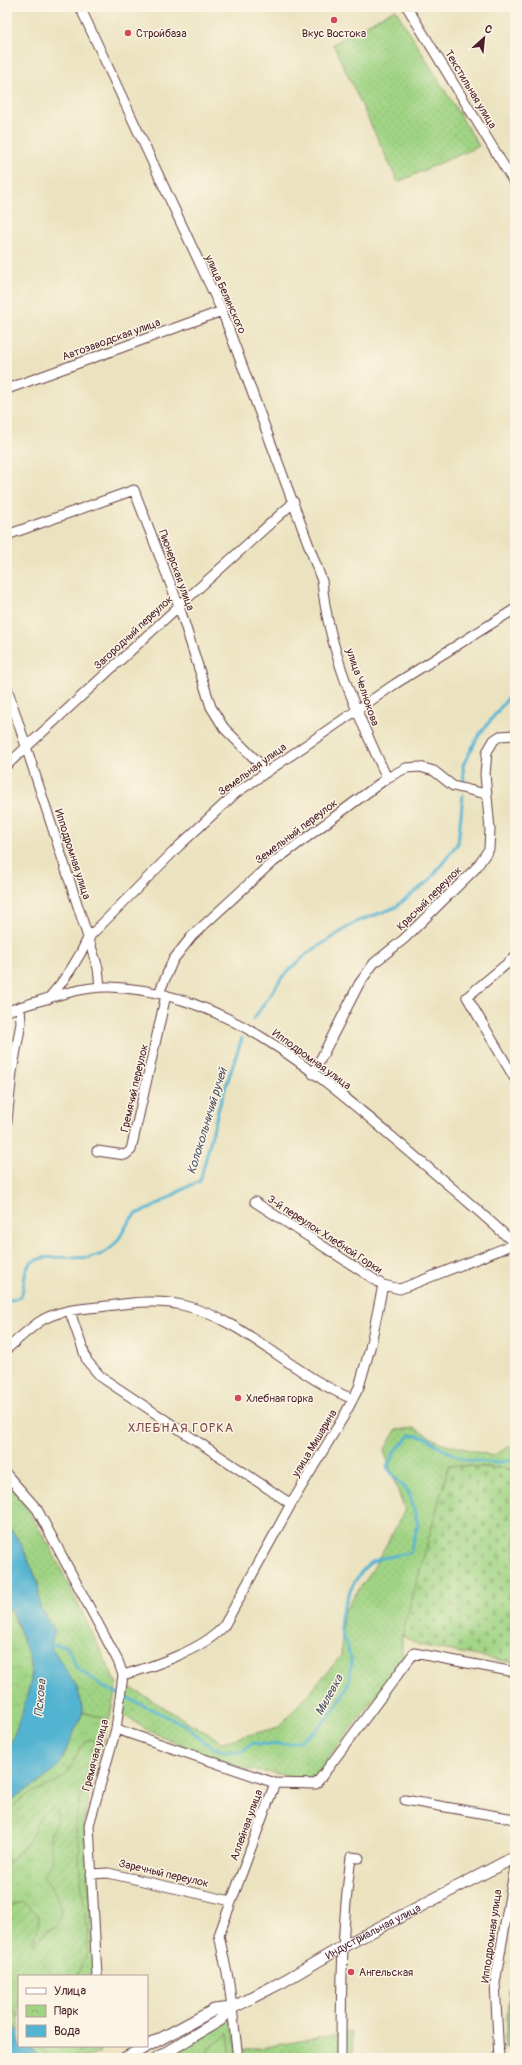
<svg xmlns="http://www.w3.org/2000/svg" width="522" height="2065" font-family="Pangolin,sans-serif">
  <defs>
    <pattern id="grass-dots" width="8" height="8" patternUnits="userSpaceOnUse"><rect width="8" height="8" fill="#a0d484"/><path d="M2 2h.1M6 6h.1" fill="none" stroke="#8bb672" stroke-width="1.8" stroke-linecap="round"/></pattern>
    <pattern id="forest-firs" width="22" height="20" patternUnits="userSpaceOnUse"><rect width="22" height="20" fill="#80b672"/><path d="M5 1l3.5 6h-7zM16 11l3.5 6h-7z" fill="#6b935e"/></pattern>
    <pattern id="cemetery-stones" width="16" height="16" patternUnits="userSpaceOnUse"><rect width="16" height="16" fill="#a0d484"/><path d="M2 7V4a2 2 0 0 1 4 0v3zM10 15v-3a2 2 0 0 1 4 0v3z" fill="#8bb672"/></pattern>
    <pattern id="park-crowns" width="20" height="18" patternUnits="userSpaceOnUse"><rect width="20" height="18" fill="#a0d484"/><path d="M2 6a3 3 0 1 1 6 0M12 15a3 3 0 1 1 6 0" fill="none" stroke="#8bb672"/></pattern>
    <pattern id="garden-furrows" width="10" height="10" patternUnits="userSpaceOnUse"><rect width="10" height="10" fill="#a0d484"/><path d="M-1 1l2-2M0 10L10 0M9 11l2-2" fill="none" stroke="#8bb672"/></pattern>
  </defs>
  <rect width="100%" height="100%" fill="#fcf5e5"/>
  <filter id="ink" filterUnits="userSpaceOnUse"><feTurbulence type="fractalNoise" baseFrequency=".025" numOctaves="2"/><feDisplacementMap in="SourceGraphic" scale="8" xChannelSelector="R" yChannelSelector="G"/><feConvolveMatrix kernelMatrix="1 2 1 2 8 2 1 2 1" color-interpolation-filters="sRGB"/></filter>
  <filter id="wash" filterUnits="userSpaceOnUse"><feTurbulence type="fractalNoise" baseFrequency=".012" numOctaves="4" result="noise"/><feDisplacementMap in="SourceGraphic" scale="16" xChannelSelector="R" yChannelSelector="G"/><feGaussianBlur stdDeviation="0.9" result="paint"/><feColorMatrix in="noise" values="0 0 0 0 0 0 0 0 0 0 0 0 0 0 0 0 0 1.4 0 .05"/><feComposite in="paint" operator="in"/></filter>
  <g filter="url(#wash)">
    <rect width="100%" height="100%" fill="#ebe3c0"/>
    <path fill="url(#grass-dots)" stroke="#757a58" d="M395,9L479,146L398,182L333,44Z
      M415,1428L439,1442L493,1456L515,1443V1469L449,1465L402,1635V1662L314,1777L305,1778L239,1768L149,1731L123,1715L126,1685L222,1742L279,1727L341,1656L343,1612L370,1574L405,1511L384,1451L396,1430Z
      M7,1484L21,1499L50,1547L117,1684L109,1720L83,1712L77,1687L50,1645L55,1631L40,1608L38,1582L20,1542L7,1524Z
      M231,2020L237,2052L352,2032L353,2058H166Z"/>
    <path fill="url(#forest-firs)" stroke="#656a4e" d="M509,1990H515V2048H505Z"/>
    <path fill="url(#cemetery-stones)" stroke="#757a58" d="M449,1465L515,1469V1663L419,1645L402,1635Z"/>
    <path fill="url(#park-crowns)" stroke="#757a58" d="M7,1605C15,1619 30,1649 31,1664C33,1691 19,1730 7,1753Z
      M83,1712L109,1720L93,1772L84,1823L95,1976H19V2032L7,2017V1802L46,1778L65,1750Z
      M30,2046H99L100,2052L87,2058H39Z"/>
    <path fill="url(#garden-furrows)" stroke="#757a58" d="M91,1739L95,1741L77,1812L76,1831L80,1845L79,1864L86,1921L89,1931L86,1958L76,1976H19V2019L13,2010L7,1996V1909L12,1905L22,1902L38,1914L39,1924L33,1943L36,1945L47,1930L57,1927C67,1907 55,1894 44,1877L45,1872L53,1861C52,1854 50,1845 50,1838C51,1827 63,1819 55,1808C36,1811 36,1831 27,1844C22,1851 13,1858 7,1864V1812C13,1807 19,1800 26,1796C38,1788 54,1786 65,1775C77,1763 74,1747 91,1739Z
      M228,2033L231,2058H209L208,2049Z
      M40,2046H87L70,2058H49Z"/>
    <path fill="#53b4d2" stroke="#4e6a7e" d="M7,1524L20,1542L38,1582L40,1608L55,1631L50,1645L77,1687L83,1712L60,1764L46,1778L7,1802V1753L21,1717L31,1681V1663L17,1623L7,1605Z
      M7,2017L19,2032V2046H30L39,2058H7Z"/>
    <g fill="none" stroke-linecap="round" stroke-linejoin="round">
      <path stroke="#53b4d2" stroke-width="3" d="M464,784L463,765L479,735L515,689
        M253,1020L283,976L308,953L356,922L394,908L429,881L458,843L463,795
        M7,1301L21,1297C25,1287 23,1269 31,1263C49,1250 80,1264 102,1254C122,1244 122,1226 135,1215C140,1211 149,1210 155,1206C170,1197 183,1188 200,1181L219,1107L242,1038
        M47,1644L67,1646L77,1668L104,1687L187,1726L203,1742L224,1752H240L252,1743C267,1744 288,1747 303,1739C326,1727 353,1688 351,1662C351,1651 343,1640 341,1630C337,1612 357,1569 374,1561C383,1557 400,1555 410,1553L418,1524L409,1492L397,1480L387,1467L395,1451L411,1435L427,1438L440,1448L466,1460L495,1463L515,1460"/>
    </g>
  </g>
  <g filter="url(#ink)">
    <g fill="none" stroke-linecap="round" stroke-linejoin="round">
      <g stroke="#623c41" stroke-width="11">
        <path id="minor" d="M80,7L222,311L322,581C328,650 358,716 387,778
          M407,7L515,184
          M7,389L222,311
          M7,535L134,490L179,606L211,707L224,728L258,762L265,772
          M7,688L98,968L100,987
          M7,765L179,606L294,502
          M515,957L467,997L515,1079
          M159,993L173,960L192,936L268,866L387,778L406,768L420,767L434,771L453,786L486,794
          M48,999C64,981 78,961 88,938L179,846L236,793L395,684L515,609
          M7,1011C38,1002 77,986 110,987C226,991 319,1075 404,1147C441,1179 479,1210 515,1244
          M313,1074L359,984L374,963L404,939L476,868L489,849L490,830L485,774L487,752L494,740L500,736L515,735
          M7,1121L12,1072L21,1023L20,1007
          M97,1151L125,1155L131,1150L166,995
          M255,1202L383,1285
          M70,1312L87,1361L101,1377L291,1504
          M7,1349C17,1340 28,1330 39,1322C58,1309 85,1309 107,1306C131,1303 157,1299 182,1305C246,1320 292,1375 353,1399
          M7,1475L37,1509L118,1661L123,1675L116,1729L89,1825L97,1976
          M123,1675C152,1667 204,1649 224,1626L291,1504L344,1416L359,1387L370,1348L383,1285L400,1289L515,1244
          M116,1729L275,1783
          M405,1800L515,1819
          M91,1874L108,1873L231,1901
          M238,2058L229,1983L219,1935L275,1783L316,1784L414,1653L515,1672
          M341,2058C341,1991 342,1924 351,1857L359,1858
          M499,2058L495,1983L515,1866"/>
      </g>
      <g stroke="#623c41" stroke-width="13">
        <g id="tertiary">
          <path d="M125,2058L214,2010L232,2008"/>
          <path id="s1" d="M157,2058L220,2020L232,2008L284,1981L342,1947L515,1857"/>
        </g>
      </g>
      <use href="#minor" stroke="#fff" stroke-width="9"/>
      <use href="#tertiary" stroke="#fff" stroke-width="11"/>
    </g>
  </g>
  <g fill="#d1495b" stroke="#fcf5e5" stroke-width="1.5">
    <circle cx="334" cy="20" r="4"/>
    <circle cx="128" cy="33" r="4"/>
    <circle cx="238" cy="1398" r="4"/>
    <circle cx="351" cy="1972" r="4"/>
  </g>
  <g text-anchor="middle" stroke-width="3" stroke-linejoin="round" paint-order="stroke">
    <g font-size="11" fill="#4a1f2b" stroke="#fcf5e5" text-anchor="start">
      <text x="136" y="37">Стройбаза</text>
      <text x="334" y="37" text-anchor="middle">Вкус Востока</text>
      <text x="246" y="1402">Хлебная горка</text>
      <text x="359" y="1976">Ангельская</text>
    </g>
    <g font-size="11" fill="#4a1f2b" stroke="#fcf5e5">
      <text transform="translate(471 89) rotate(59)" y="4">Текстильная улица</text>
      <text transform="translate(226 294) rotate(66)" y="4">улица Белинского</text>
      <text transform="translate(111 339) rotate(-20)" y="4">Автозаводская улица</text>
      <text transform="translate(177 570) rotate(70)" y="4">Пионерская улица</text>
      <text transform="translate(133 632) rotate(-43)" y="4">Загородный переулок</text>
      <text transform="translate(363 687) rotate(71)" y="4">улица Челнокова</text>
      <text transform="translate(252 769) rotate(-36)" y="4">Земельная улица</text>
      <text transform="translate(296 831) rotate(-37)" y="4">Земельный переулок</text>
      <text transform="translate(73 854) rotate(72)" y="4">Ипподромная улица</text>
      <text transform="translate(429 898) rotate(-45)" y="4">Красный переулок</text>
      <text transform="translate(312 1059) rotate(36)" y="4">Ипподромная улица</text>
      <text transform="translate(134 1088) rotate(-77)" y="4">Гремячий переулок</text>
      <text transform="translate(325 1234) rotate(33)" y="4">3-й переулок Хлебной Горки</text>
      <text transform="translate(314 1443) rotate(-59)" y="4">улица Мишарина</text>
      <text transform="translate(95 1755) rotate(-75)" y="4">Гремячая улица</text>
      <text transform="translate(246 1825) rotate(-70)" y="4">Аллейная улица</text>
      <text transform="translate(164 1873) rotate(13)" y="4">Заречный переулок</text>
      <text dy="4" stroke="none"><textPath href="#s1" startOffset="251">Индустриальная улица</textPath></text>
      <text transform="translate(491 1936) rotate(-82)" y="4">Ипподромная улица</text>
    </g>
    <g font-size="12" font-style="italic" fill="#4d5365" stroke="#fcf5e5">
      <text transform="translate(207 1121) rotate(-73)" y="4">Колокольничий ручей</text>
      <text transform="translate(329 1695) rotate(-61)" y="4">Милевка</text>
      <text transform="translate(40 1698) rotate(-85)" y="4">Пскова</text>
    </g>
    <g font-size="13" letter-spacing="1" fill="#7c484b" stroke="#fcf5e5">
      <text x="181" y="1432">ХЛЕБНАЯ ГОРКА</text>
    </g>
  </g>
  <rect width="522" height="2065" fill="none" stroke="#fcf5e5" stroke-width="24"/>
  <rect x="18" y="1975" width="130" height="72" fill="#fcf5e5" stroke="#b59f9b"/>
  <rect x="26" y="1988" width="20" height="6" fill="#ffffff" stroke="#b59f9b"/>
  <text x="54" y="1995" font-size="12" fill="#4a1f2b">Улица</text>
  <rect x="26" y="2005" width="20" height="12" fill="url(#park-crowns)" stroke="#b59f9b"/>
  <text x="54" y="2015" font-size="12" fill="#4a1f2b">Парк</text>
  <rect x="26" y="2025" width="20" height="12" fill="#53b4d2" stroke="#b59f9b"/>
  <text x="54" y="2035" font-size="12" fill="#4a1f2b">Вода</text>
  <g transform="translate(484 38) rotate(27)" stroke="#fcf5e5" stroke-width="3" paint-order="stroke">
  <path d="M0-3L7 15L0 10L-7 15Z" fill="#4a1f2b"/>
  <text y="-6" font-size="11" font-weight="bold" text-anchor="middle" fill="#4a1f2b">С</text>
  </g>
</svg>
